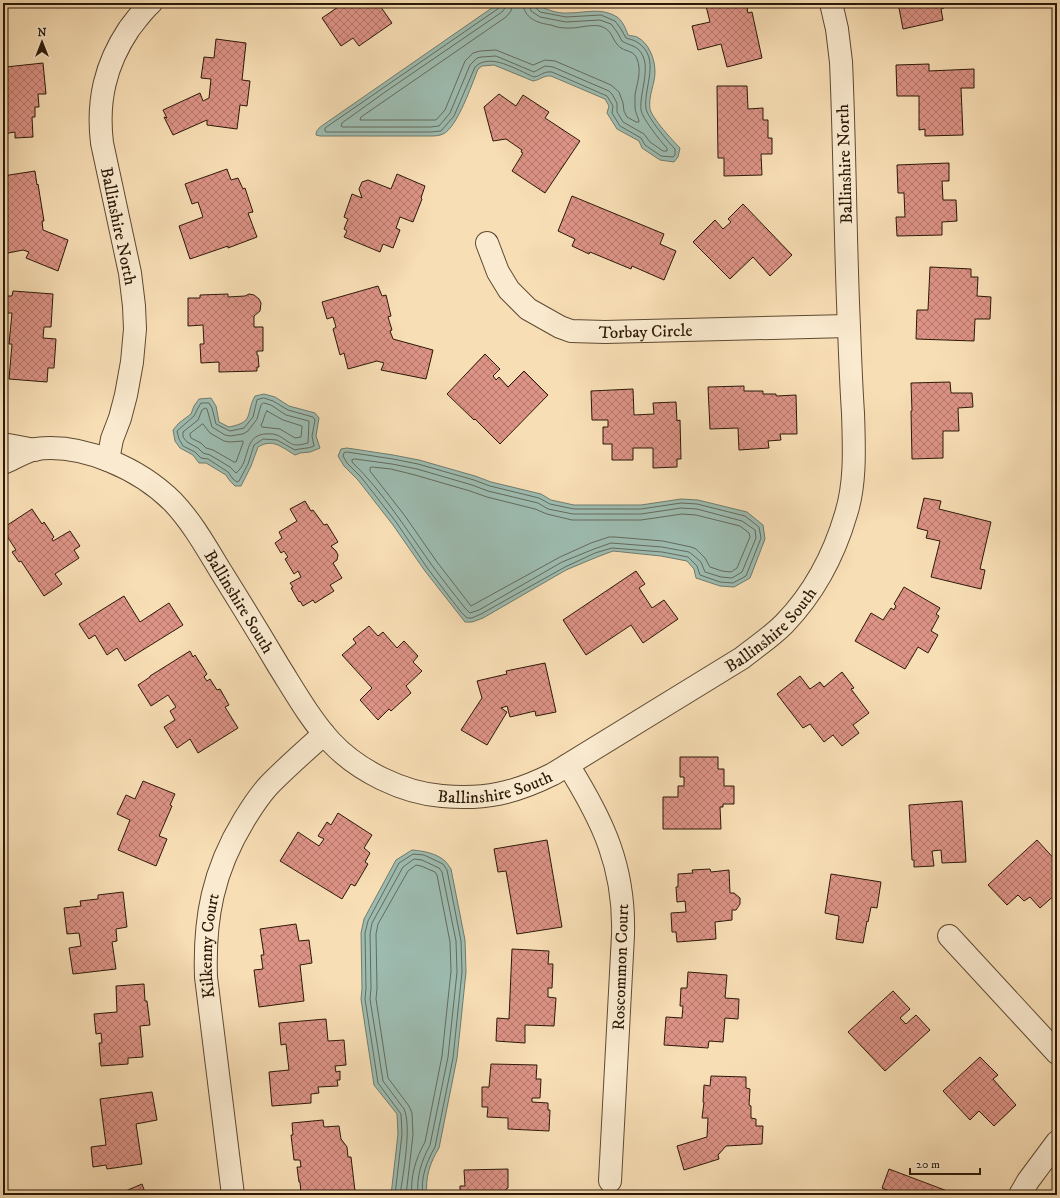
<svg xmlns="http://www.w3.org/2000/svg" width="1060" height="1198" font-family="'IM FELL DW Pica',serif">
  <defs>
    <pattern id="building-cross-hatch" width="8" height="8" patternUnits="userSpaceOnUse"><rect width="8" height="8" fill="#dd9386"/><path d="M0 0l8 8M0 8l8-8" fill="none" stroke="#b3776c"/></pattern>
  </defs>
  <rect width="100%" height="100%" fill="#f8deb5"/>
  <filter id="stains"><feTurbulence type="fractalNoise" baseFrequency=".005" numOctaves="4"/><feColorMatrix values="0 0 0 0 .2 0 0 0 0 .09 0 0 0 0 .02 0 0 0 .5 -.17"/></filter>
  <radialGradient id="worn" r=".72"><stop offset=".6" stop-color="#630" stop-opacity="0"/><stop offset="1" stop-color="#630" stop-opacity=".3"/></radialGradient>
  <path fill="#9dbcb1" stroke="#6f7b6d" d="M499,3H536C543,9 558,14 568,13C585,13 601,7 617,17C622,20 626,29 628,35C631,36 635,36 637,37C649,43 655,59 655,72C655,84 648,96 650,109C652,118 673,141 680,148L678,157L674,162L660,160L642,148L639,141L617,129L607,113L609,106L605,99L551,76C544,75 540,80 533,81L494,65L482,66L478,69C472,84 457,128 443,134C439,136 434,136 430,136H320L316,135C316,130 319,128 323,125Z
    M264,394L275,397L289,406L315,413L319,418L316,436L320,448L310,452L300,453L295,455C281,447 273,438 258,447L251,466L241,486H235L230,481L226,475L206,463H199L193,455L180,448L175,441L173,430L179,423L191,414L194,406L199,399L211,398L216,406L219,422L229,427C255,422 245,414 255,396Z
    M347,448L393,455L419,460L475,476L491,482L541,494L551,500L574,505H641L681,499L698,500L747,512L763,525L765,539L750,578L734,587L720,586L696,578L694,569L687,561L661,556L613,551L597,557L566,570L483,618L472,622H465L425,571L393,525L358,480L344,466L338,456L341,449Z
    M412,850C423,851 436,853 445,861C447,863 449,866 451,869L465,940L466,972L457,1058L439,1148C430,1162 425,1178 427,1195H391L398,1134L397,1114L374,1085L361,999L362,989L361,933L364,919L396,860Z"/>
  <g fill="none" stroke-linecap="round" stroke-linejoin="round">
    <path stroke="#646a5c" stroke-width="1" d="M501,3L499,8L325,128V131L326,132H430L441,131L454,116L475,67C490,52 517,70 534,77C541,76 543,71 552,72L607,96L613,106L612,113L620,126L641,138L645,145L661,156L673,157L675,155V149C668,142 648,118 646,109C643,87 662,58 637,42C634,40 629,39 626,38L621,29L615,21L601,15L566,17L540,12L535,7L534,3
      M506,3L505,8L502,12L385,92L342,123L341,126L343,127H430L439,126L450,113L470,65L477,58L481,57L496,56L534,72L545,66L553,67L609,91L612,94L617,103V112L623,122L644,134L650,142L663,151H667V148C661,142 642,118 641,110C639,92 653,65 639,50C634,45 628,45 622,41L617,32L611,24L600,20L566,22L540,17L531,11L529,3
      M512,3L511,11L506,17L361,117L360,120H436L445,110L465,61L473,53L480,51L496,50L533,65L545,60L555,61L611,85L619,92L623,103L624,111L627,117L636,122H639C639,118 635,113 635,108C635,104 635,99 635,95C637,83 642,71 637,59C634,51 628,52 621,48C611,41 614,30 600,26C589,24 577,29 566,28C561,28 556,27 551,25C538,23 524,19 523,3
      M264,398L273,401L288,410L313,417L315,420L312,436L314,446C308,449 301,448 295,450L277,440L263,439L254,445L248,464L239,481L237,482L233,479L228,472L208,459L201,458L195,452L183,446L179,439L177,431L194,416L198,408L201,403H209L212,408L216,424L230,431L244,428L253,417L257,400Z
      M264,403L271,405L286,415L309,421L308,443C305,444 299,445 296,445C289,445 282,435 273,434C240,431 253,460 236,473L230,467L210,455L203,453L198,448L187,442L183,437V432L198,420L202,410L205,408L207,409L212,427L225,435L230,436L243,434L248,431L257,419L261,405Z
      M267,411L283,420L302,426V427L301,437L295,438L280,429L262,427L261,425C264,421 264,414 267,411Z
      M203,424L210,433L224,441L230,442L243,441V443L236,462H234L213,450L206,448L201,443L191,438L190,435V434Z
      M347,452L393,459L418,464L474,480L490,486L539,498L550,504L574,509H641L681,503L697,504L745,516L759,527L761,538L746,576L733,583L720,582L700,575L697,566L688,557L662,552L612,548L595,553L565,567L481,614L472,618H467L461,612L428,569L396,522L361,477L347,463L343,456L344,453Z
      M355,459L392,464L417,469L472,485L488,491L538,503L548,509L573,514H641L681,508L697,509L742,521L755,530L756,538L742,572L732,578L721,577L705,572L701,562L693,555L689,552L662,547L611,543L594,549L562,562L479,610L470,613L465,608C454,594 442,579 431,564C406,529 383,492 352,462V460Z
      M372,467L391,469L415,475L470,491L487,497L535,509L547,514L572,520H641L682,514L696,515L740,526L749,533L750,537L737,568L731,572L722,571L710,567L705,558L696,549L691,547L663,541L615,537H609L591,543L560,557L471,606L437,562L405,516L370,471V468Z
      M395,1195L402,1134L401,1114L378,1083L365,999L366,988L365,933L368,921L399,863L413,854L424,855L443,864L447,870L461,941L462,972L453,1058L435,1147C427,1161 420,1178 423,1195
      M400,1195C403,1175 412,1126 404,1109L383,1081L370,999L371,988L370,934L372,923L403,867L414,859L422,860L439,868L442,872L456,941L457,972L448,1057L430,1145C422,1160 416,1177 418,1195
      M406,1195L413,1135L412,1113L409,1106L388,1078L376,999L377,988L376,934L378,924L408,871L416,865L421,866L435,872L437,875L450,942L451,971L442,1056L425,1142C416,1158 410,1176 412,1195"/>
  </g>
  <path fill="url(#building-cross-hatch)" stroke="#2b1907" d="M344,3H378L392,23L359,46L353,38L341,46L322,18Z
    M712,3H759V5L747,8L748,13L752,12L762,58L727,67L721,44L698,50L692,26L710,22L706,6L712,5Z
    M898,3H943L944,8L941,9L943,20L903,29Z
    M216,39L246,43L242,80L250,81L247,106L240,105L237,129L207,125V120L173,135L164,117L167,118L163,110L200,93L203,101L209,98L211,79L201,78L204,57L214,58Z
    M43,63L46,94H38L39,107H35V117H32L33,137L15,138V132L3,134V71H6V67Z
    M929,64V71L974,69V88H961L963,135L925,136V129L919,130V96H897L896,65Z
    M717,86H747L748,109L763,108V120H768V138H772V154H761L762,175L724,176V158H718Z
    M499,94L516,106L523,95L549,112L545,118L580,141L545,193L512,171L523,153L521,152L522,150L506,139L493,141L484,107Z
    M949,163V181H942L943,200H956L957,221L942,222V235L897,236L896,217H905L904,193H898L897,165Z
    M227,169L231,180L238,178L243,189L245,188L253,212L248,213L257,237L228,248V246L190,259L179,226L203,217L198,202L192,204L185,184Z
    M35,171L37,185L38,184L44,221H42L43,230L68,240L58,271L26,258L29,252L23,250L3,254V176Z
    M397,174L425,186L421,198L422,199L413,222L400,217L396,228L400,230L393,248L383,244L380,252L344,237L347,231L344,229L348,219L344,217L352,194L362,198L359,189L362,182L368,180L391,189Z
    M572,196L664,234L660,244L676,251L664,280L632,266L631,269L590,252L589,254L572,246L575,239L558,231Z
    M743,204L792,255L770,276L753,257L730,279L693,242L715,220L723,229L731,222L728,219Z
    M930,267L971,269V277H978L977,296L991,297L990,319H975L974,341L916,339L917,310H928Z
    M378,286L382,296L386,295L391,316L388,317L392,330L390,331L393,339L433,350L426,379L381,370L384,363L377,361L348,369L344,353L340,355L333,329L336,327L333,317L327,319L322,302Z
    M13,291L53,294L51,327H44L43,338L56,339L54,368H48L47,382L9,379L12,344H9L12,313H3V296H12Z
    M228,294V297L245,296L249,294L254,295L259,299L261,303L260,311L254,316V327H263V351H257V355H258L259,367H257V371L219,372V362L201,363L200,344H204L203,325L188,326V298H200V295Z
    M485,354L500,369L493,376L496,380L499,377L508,387L524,371L548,395L500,444L475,419L474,420L447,394Z
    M950,382L951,393H972L973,407L958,408L959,431H943V458L912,459L911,411H912L911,383Z
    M744,386V391H763V394H776V396L796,395L797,434H780L781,440L768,441L769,448L739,450L738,428L710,429L708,387Z
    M633,389L634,415L654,414L653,403L676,402L677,421L680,420L681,459H677V467L653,468V448H633V460H612V444H603V427H608V420H592L591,391Z
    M924,498L941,501L939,509L991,522L980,569L985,570L981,589L931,577L940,541L926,538L928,531L917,528Z
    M305,501L311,511L313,510L324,525L327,524L338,542L331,546L336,551L338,555L337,560L333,563L342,578L330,585L334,591L315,603L313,600L303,606L300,601L299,602L291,588L293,587L290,583L301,577L298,571L294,574L285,559L288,557L284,551L281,553L275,543L282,538L279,532L297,521L290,509Z
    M32,509L42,524L44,522L54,537L52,539L53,541L70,531L80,546L74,550L79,558L55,574L62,584L44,596L21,561L19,562L12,552L16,550L3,530V528Z
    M636,571L645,584L639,588L652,608L664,600L678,619L643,643L631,625L586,655L563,620Z
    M904,587L940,608L936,614L939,616L931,631L938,635L928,653L918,647L905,669L855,641L871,613L883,620L891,608L894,610L896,606L894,604Z
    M124,596L140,622L169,603L183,625L125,661L117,648L107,655L95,635L89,639L79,624Z
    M369,626L378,636L383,632L397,648L404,641L418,656L413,662L422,671L406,686L411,693L391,711L389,709L378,720L360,700L372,688L342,655L356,643L353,639Z
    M190,651L193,657L195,655L207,674L204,677L207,681L210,679L217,690L220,689L229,705L225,707L238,728L198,753L190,739L177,748L164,727L175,720L170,711L176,707L168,695L151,706L138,685L150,677V676Z
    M545,663L556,712L536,716L535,711L510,717L507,706L501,708L507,712L487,745L461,730L482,698L477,681L507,674L506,671Z
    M842,672L854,688L851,689L869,713L853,725L859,733L842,746L833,735L824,742L810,724L803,728L777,694L800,676L810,689L820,682L824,687Z
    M680,757H718V769H724V786H734V804H723V807H720L721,829H663V797H678V786H684V777H680Z
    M143,781L175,794L170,805L172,806L159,836L167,839L156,866L118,850L130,820L117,814L126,795L135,799Z
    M962,801L966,862L942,863L941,850L932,851L934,866L914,867V860H912L909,805Z
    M338,813L372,835L364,848L370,853L365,862L368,864L355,886L351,884L342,899L280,861L298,832L319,846L324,839L318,836L327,822L331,825Z
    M547,840L562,927L517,934L506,871L498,872L494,849Z
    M1037,840L1057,862V870L1053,874L1057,878V893L1040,908L1030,897L1024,901L1018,895L1007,905L988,885Z
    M710,869L711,872L729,870L730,893H734L740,898V904L736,910H732V920L715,922L716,939L677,942L676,932H672L671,913L686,912L685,901L677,902L676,887H678V874L693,873L692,870Z
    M831,874L881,882L877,908L871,907L868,922L867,921L863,943L836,939L839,916L825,913Z
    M123,892L127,927L116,929L117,941L112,942L116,969L73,974L69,948L81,946L79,933L67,934L64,908L81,906L80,901L98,899V895Z
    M296,924L299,941L309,940L312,963L300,965L304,1001L259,1007L254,970L263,969L261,955H264L260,929Z
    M512,949L549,951L548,964H553L552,988H548V997L556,998L554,1026L525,1025V1043L496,1041L497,1018L509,1019Z
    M688,972L727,975L725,998L739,999L738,1019L725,1018L723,1042L709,1041L708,1048L664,1045L666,1017L682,1018L683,1006H680L681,988H687Z
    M144,984L145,1001H147L150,1025L140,1026L143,1057L128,1058V1064L101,1066L99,1043H102L101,1033L96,1034L94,1014L117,1012L116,986Z
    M893,991L910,1009L900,1018L906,1024L916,1015L930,1030L885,1071L848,1032Z
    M326,1019L328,1041L344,1040L346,1065L335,1066L336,1072L340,1071V1080H337L338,1086L318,1087L319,1093L311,1094V1103L272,1106L269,1072L289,1070L286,1044L281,1045L279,1023Z
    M980,1057L998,1075L993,1079L1016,1105L994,1126L979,1111L970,1120L943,1091Z
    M491,1064L537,1065L536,1079H541L540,1098H532V1102L548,1103V1110H550L549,1131L508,1129V1118L487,1117L488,1107H482V1087H489Z
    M711,1076L746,1077V1088L750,1089L749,1105L751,1106V1118L756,1119V1126H763L762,1144L726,1146L718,1155L719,1159L684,1170L677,1146L707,1137L708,1118H702L704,1102H703L704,1085L710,1086Z
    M152,1092L157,1120L136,1124L142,1164L107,1169L106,1165L93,1167L91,1147L106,1145L100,1099Z
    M323,1120L324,1127L339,1126L341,1139L347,1147L348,1157H351L355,1191L322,1195H312V1192L301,1193L300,1182H299L297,1167H301L300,1160H294L291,1135H293L292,1123Z
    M508,1169V1188L506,1189V1195H460V1186H465L464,1170Z
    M889,1169L950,1192L949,1195H893L894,1193L882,1188Z
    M142,1184L146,1195H116Z"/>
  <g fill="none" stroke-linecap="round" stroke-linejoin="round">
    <g stroke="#5e4a32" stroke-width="24">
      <g id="minor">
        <path id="s1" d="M487,243L498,272L509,290L528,309L560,327L571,331L605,332L848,326"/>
        <path d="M3,444L35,450"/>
        <path d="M108,460L112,439L120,418L126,395L132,362L135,329L134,306L130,273L102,143C97,101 105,65 129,29C136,20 143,10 151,3"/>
        <path id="s2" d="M3,463C13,459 26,451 36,449C83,443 140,469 173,502C192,522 206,547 220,570C240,602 259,633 278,665C295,692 310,719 331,742C358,771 403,793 442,796C485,800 515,793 553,774L742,658C756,647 771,637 784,624C814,593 834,555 846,514C856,482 854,447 853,413C851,384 850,355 849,327C845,239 845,150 841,62L837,29L831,3"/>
        <path d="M568,765C603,821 625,867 623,935L610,1181"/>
        <path d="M949,936L1057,1053"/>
        <path id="s3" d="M233,1195L206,977C204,918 213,871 244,820C252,807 260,794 271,783C288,766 306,750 324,734"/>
        <path d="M1020,1195L1028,1181L1057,1142"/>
      </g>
    </g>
    <use href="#minor" stroke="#faeacf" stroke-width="22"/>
  </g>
  <g text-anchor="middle" stroke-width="3.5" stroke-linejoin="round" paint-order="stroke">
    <g font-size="17" fill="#2b1907" stroke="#faeacf">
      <text transform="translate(844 164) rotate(-92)" y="6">Ballinshire North</text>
      <text transform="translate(119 226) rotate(78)" y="6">Ballinshire North</text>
      <text dy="6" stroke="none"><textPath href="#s1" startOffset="202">Torbay Circle</textPath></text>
      <text dy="6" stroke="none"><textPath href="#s2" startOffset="307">Ballinshire South</textPath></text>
      <text dy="6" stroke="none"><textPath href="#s2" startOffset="978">Ballinshire South</textPath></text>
      <text dy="6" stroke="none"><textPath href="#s2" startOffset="655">Ballinshire South</textPath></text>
      <text dy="6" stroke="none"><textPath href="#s3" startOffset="251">Kilkenny Court</textPath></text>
      <text transform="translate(620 967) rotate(-88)" y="6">Roscommon Court</text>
    </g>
  </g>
  <rect width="1060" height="1198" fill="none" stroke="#f8deb5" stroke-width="16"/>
  <rect x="4" y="4" width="1052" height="1190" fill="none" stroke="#2b1907" stroke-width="2"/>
  <rect x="8" y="8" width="1044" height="1182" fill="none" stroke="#2b1907"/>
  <g transform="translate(42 42)" stroke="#faeacf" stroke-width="3" paint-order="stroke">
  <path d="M0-3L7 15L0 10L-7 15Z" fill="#2b1907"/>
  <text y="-6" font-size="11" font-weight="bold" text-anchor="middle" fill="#2b1907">N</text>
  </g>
  <path d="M910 1168v6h70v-6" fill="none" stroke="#2b1907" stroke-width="2"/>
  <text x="916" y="1168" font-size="12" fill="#2b1907" stroke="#faeacf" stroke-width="3" paint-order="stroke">20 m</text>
  <rect width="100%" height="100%" filter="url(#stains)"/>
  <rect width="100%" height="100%" fill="url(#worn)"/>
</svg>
